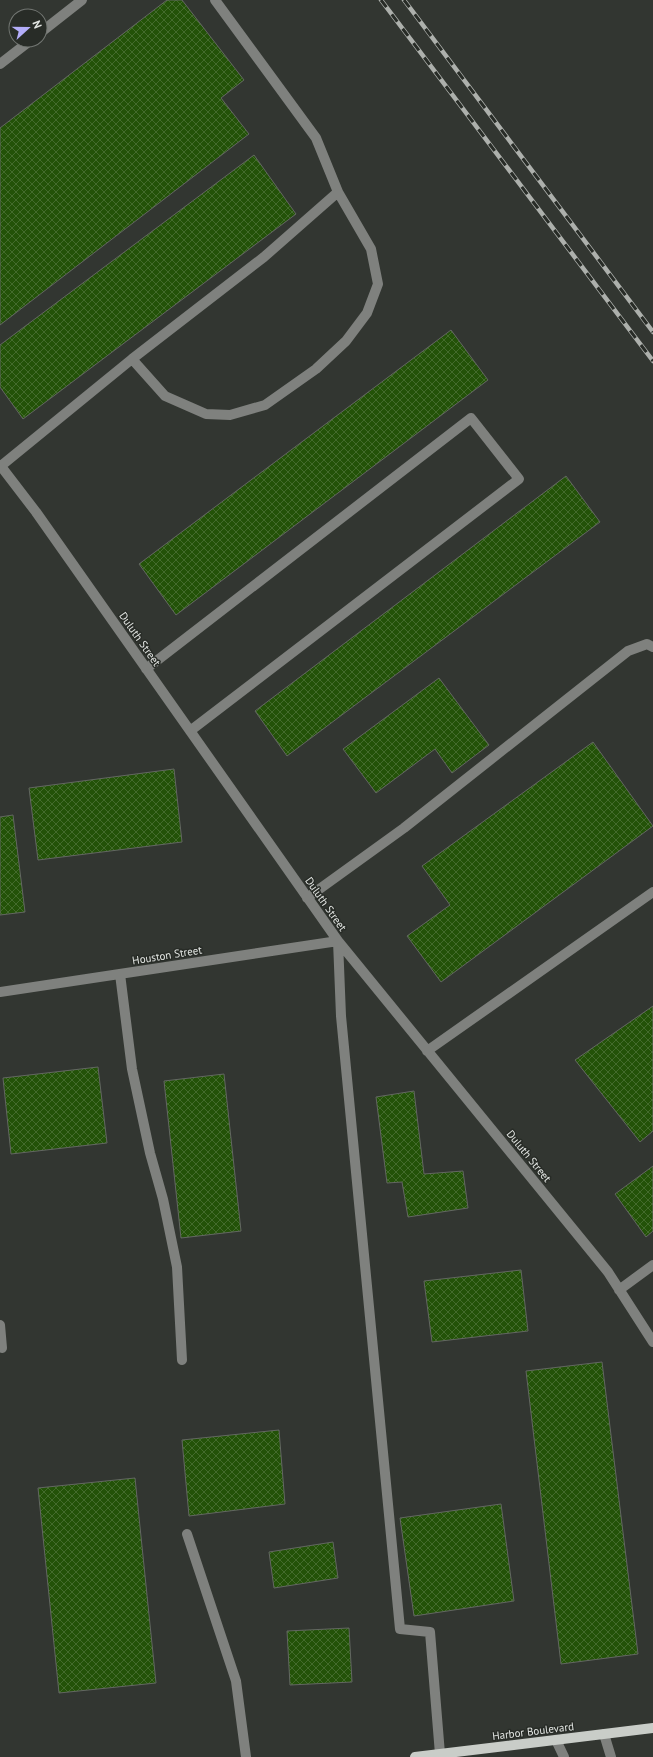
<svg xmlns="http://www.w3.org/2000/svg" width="653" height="1757" font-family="'PT Sans',sans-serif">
  <defs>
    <pattern id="building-cross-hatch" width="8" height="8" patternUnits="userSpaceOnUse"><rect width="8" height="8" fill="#235208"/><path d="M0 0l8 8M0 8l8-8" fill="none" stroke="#436b2c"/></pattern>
  </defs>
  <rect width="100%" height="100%" fill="#323631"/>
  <path fill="url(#building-cross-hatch)" stroke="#636762" d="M167,0H182L244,80L221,98L249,134L0,325V128Z
    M254,155L296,214L23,419L0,387V345Z
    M451,330L488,380L176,615L139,564Z
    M566,476L600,522L287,756L255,711Z
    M439,678L489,745L452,773L435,749L376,793L343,749Z
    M593,742L653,826L441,982L407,936L450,905L422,866Z
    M174,769L182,842L38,860L29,788Z
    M13,815L25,912L0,915V817Z
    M653,1006V1131L640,1142L575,1060Z
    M98,1067L107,1143L11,1154L3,1078Z
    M224,1074L241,1231L181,1238L164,1081Z
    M414,1091L424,1174L463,1171L468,1208L408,1217L402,1182L387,1183L376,1097Z
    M653,1166V1231L646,1237L615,1194Z
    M521,1270L528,1331L432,1342L424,1281Z
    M602,1362L638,1654L561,1664L526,1371Z
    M279,1430L285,1504L189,1516L182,1440Z
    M135,1478L156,1683L59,1693L38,1488Z
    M501,1504L514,1601L414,1616L400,1518Z
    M333,1542L338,1578L274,1588L269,1552Z
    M349,1628L352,1682L290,1685L287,1631Z"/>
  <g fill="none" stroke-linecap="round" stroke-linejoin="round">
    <path stroke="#7f817e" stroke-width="10" d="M40,33L82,0
      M0,64L31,40
      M132,359L165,396L206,414L230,415L265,405L316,369L346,341L367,313L378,284L371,249L338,192
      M0,465L36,512L338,941L608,1272L653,1342
      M1,466L132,359L264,257L338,192L316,138L215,0
      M146,669L471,418L519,479L190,731
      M307,898L404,828L628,651L647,644L653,647
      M120,974L132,1069L150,1153L163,1199L177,1267L182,1360
      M0,992L338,941L341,1016L400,1629L430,1632L440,1754
      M427,1051L653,892
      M619,1290L653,1265
      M0,1325L2,1348
      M187,1534L236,1681L246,1757
      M604,1734L611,1757
      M556,1740L564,1757"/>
    <path stroke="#c9cdc8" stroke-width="10" d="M415,1757L653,1728"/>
    <g stroke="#adb0ac" stroke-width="4.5">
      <path id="rail" d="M381,0L653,361
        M404,0L653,332"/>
    </g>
    <use href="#rail" stroke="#282c27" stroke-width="3" stroke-dasharray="9" stroke-linecap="butt"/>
  </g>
  <g text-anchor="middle" stroke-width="3" stroke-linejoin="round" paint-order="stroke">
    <g font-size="11" fill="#e4e7e4" stroke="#282c27">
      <text transform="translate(140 639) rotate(55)" y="4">Duluth Street</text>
      <text transform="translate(326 904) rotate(55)" y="4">Duluth Street</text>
      <text transform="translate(167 955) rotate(-9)" y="4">Houston Street</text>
      <text transform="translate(529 1156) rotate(51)" y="4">Duluth Street</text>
      <text transform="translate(533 1731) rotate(-7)" y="4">Harbor Boulevard</text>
    </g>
  </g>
  <g transform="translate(28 28) rotate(69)"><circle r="19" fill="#282c27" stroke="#737773"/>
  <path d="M0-3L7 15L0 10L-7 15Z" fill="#b3adf9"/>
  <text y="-6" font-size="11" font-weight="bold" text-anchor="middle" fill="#e4e7e4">N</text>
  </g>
</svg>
